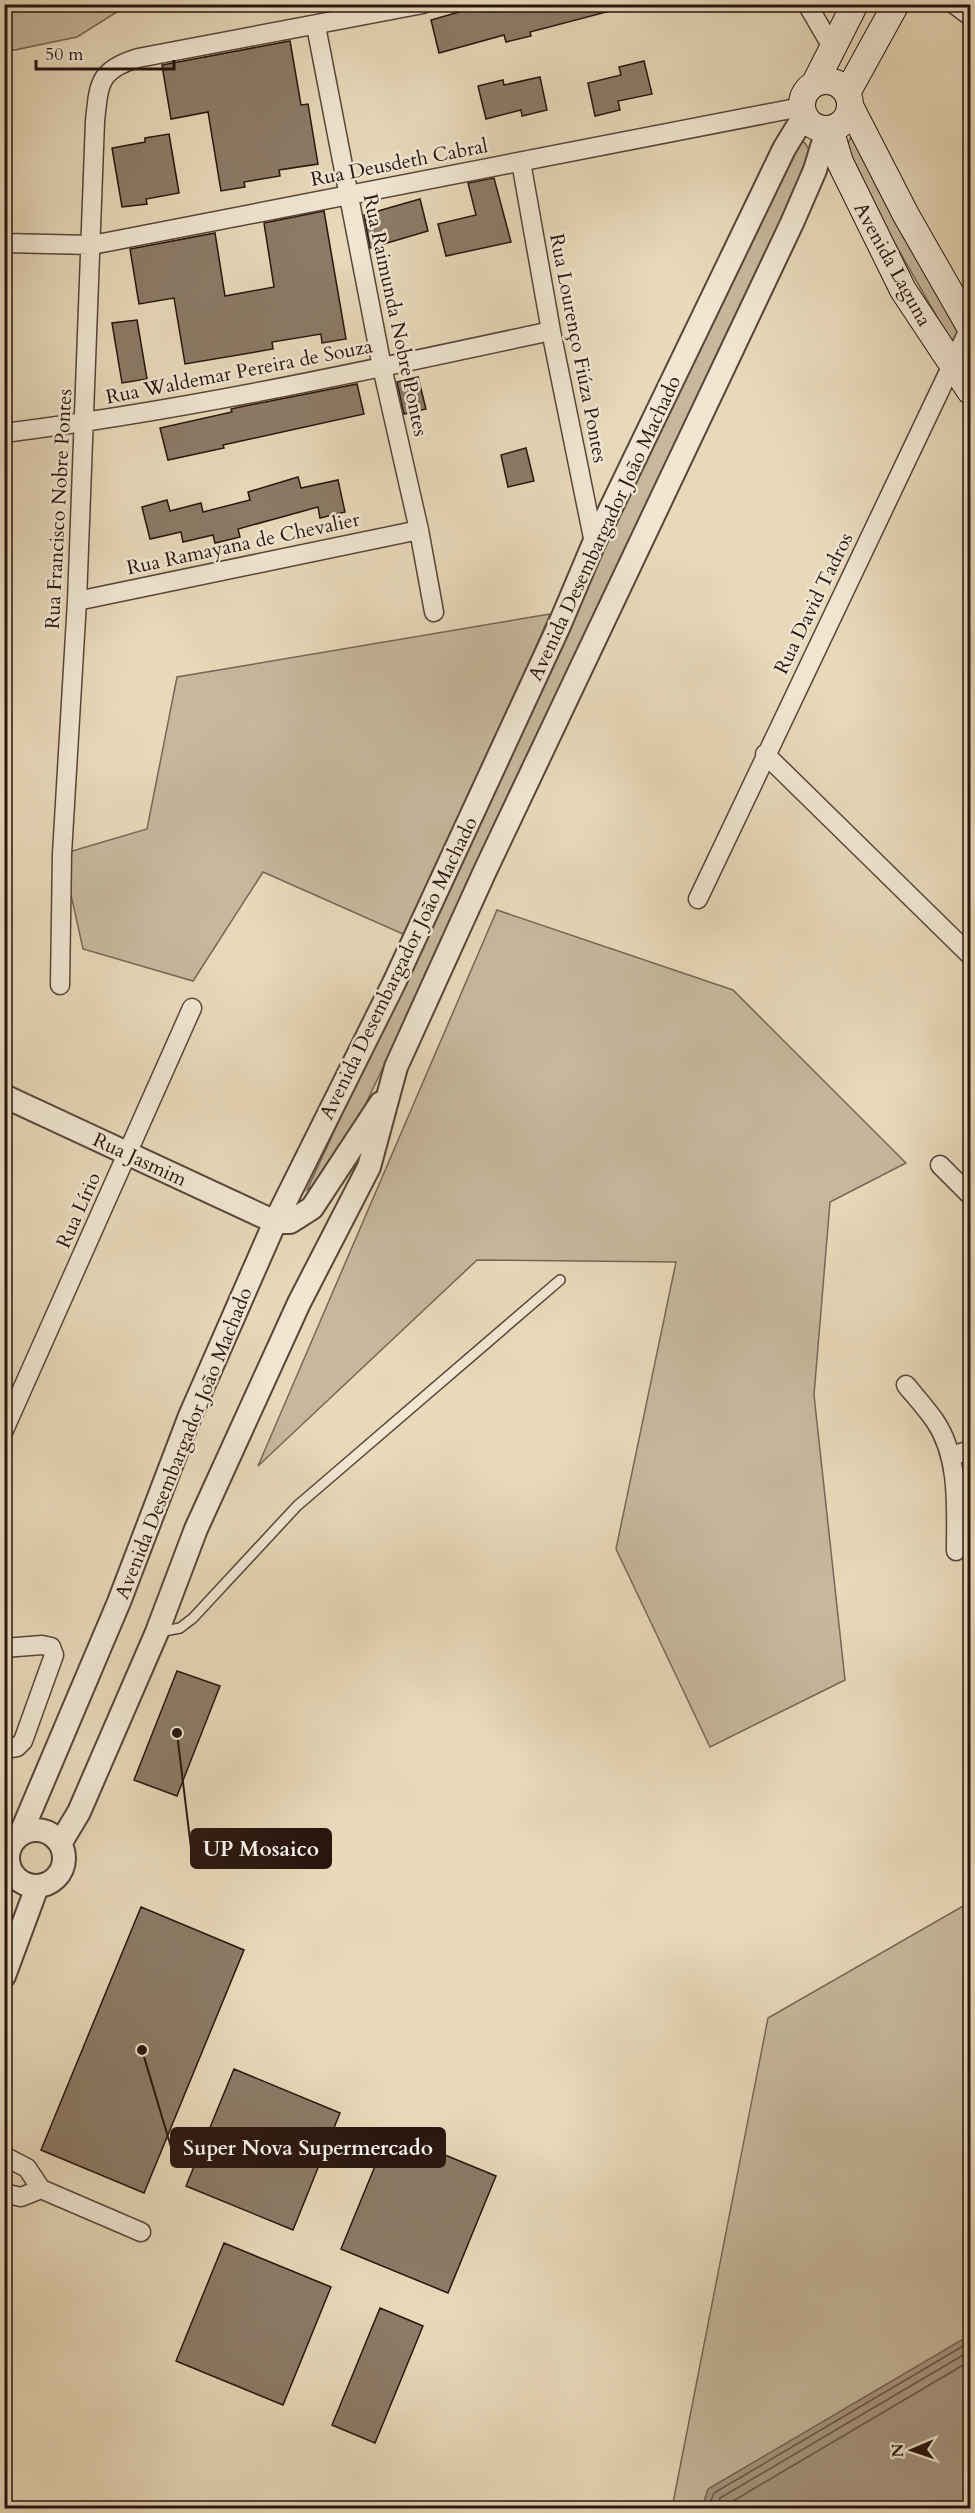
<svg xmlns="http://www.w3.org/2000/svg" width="975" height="2513" font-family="Cardo,serif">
  <rect width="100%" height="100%" fill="#e8d9ba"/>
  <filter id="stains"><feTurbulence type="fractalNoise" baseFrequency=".00333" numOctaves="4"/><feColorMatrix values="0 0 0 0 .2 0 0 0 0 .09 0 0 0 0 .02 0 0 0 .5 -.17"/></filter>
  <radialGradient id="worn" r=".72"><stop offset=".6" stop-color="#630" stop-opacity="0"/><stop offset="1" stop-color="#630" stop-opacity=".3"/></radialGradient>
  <path fill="#c7b89d" stroke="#786656" stroke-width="1.5" d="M5,4H128V5L77,37L5,52Z
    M852,135L970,342V370L944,329L843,153Z
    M799,141L804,142L811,152L814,169L332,1174L307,1190L787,154Z
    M550,614L412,938L263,872L193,981L83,949L62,854L147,829L177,677Z
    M497,910L733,990L906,1163L830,1202L814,1395L845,1680L710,1747L616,1549L676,1262L477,1260L258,1466Z
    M970,1902V2508H672L768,2018Z"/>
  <path fill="#a79680" stroke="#746252" stroke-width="1.5" d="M970,2335V2508H702L708,2489Z"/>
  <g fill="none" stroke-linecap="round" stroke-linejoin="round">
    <path stroke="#685647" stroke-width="1.5" d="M708,2508L714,2493L970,2342
      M716,2508L720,2498L970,2351
      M726,2508L728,2504L970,2361"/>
  </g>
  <path fill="#8c7b67" stroke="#28150e" stroke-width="1.5" d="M487,4L490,12L519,4H613L614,10L530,32L531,36L506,42L504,35L439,53L431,20Z
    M290,41L301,105L308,104L318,164L279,170L280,176L244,182L245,187L221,191L208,112L171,119L162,65Z
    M644,61L652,94L618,101L620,110L595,116L588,83L621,75L619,67Z
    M540,77L547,110L522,116L521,110L486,119L478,86L503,80L504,85Z
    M169,134L179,193L146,199L147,204L122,207L112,148L145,142V138Z
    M494,178L511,242L446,256L438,224L476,215L468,183Z
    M420,199L428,231L370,248L364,215Z
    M324,211L346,339L322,343L321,334L272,342L273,349L185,364L174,298L139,304L130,249L215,233L225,296L274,287L264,223Z
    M137,320L147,379L122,383L112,323Z
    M418,377L426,409L404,414L397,382Z
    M357,384L364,414L223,445L224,448L168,460L160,428L232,412L231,409L240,407Z
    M526,448L534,481L508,487L501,455Z
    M298,477L301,488L338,480L345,512L320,518L318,507L238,529L240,537L215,543L213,535L183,542L181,532L150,539L142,507L167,500L170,511L201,503L203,512L250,500L248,492Z
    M177,1671L220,1686L177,1796L134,1780Z
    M141,1907L244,1950L144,2193L41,2150Z
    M234,2069L340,2113L293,2230L186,2186Z
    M389,2132L496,2176L448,2293L341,2249Z
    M224,2243L331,2287L283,2405L176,2361Z
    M380,2308L423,2326L375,2443L332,2425Z"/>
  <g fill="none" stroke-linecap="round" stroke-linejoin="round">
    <g stroke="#584639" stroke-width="12">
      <path id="service" d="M159,1632L180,1628L193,1618L297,1506L560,1280"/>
    </g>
    <g stroke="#584639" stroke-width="21">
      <path id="minor" d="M807,4L832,47
        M954,4L970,16
        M316,26L382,367L419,530L434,612
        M521,162L551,331L594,543
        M4,243L92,245L801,107
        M4,433C188,410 370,370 551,331
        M77,601L419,530
        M765,754L970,955
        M698,899L970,327
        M60,985L62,854L77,601L95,121C99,84 98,70 138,58L423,4
        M940,1165L970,1195
        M906,1385C915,1396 926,1408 935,1421C960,1458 956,1508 956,1551
        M4,1430L192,1008
        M951,1456L970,1450
        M4,1648L42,1645L51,1647L54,1655L23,1741L17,1747L4,1749
        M4,2156L27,2168L41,2189L141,2232
        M4,2193L21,2197L41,2189"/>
    </g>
    <g stroke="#584639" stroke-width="26">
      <path id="tertiary" d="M4,1096L275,1222H290L312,1208L381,1103
        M8 1858a28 28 0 1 1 56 0a28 28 0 1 1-56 0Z
        M21,1833L119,1602L190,1416L275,1222L394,983L559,626L594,543L784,149L804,116
        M61,1842L79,1812L157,1632L196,1529L299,1303L369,1167L396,1067L485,871L792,223L815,170L827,130
        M4,1976L37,1887"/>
    </g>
    <g stroke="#28150e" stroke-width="28">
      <path id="secondary" d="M802 105a24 24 0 1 1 48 0a24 24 0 1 1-48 0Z
        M815,83L855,4
        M847,93L896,4
        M850,106L906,215L970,327
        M830,129L840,162L903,290L970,391"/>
    </g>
    <use href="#service" stroke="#f0e6d2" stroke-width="9"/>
    <use href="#minor" stroke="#f0e6d2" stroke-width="18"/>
    <use href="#tertiary" stroke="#f0e6d2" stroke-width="22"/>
    <use href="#secondary" stroke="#f0e6d2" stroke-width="26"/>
  </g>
  <g text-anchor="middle" stroke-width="5" stroke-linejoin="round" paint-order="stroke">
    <g font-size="20" fill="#28150e" stroke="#f0e6d2">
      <text transform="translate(399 162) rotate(-11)" y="7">Rua Deusdeth Cabral</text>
      <text transform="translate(893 264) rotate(61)" y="7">Avenida Laguna</text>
      <text transform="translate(396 315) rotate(78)" y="7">Rua Raimunda Nobre Pontes</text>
      <text transform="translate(579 348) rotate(79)" y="7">Rua Lourenço Fiúza Pontes</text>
      <text transform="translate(239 371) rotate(-11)" y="7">Rua Waldemar Pereira de Souza</text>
      <text transform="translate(58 509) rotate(-87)" y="7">Rua Francisco Nobre Pontes</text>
      <text transform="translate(604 528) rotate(-65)" y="7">Avenida Desembargador João Machado</text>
      <text transform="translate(243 543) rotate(-12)" y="7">Rua Ramayana de Chevalier</text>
      <text transform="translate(813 603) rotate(-64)" y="7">Rua David Tadros</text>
      <text transform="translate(398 968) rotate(-64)" y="7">Avenida Desembargador João Machado</text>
      <text transform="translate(140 1159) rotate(25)" y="7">Rua Jasmim</text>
      <text transform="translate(78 1210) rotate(-66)" y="7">Rua Lírio</text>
      <text transform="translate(183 1443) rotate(-68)" y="7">Avenida Desembargador João Machado</text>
    </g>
  </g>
  <path fill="none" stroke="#28150e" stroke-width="2" d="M177 1733L191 1848M142 2050L171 2147"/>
  <g fill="#28150e" stroke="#f0e6d2" stroke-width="2">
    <circle cx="177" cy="1733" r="6"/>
    <circle cx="142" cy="2050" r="6"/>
  </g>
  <g fill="#28150e" stroke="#28150e" stroke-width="2">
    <rect x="191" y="1829" width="140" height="39" rx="6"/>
    <rect x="171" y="2128" width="274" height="39" rx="6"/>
  </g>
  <g font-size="21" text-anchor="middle" font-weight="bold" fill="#fff">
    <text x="261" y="1856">UP Mosaico</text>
    <text x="308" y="2155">Super Nova Supermercado</text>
  </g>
  <rect width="975" height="2513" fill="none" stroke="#e8d9ba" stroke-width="24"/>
  <rect x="6" y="6" width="963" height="2501" fill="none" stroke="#28150e" stroke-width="3"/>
  <rect x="12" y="12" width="951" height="2489" fill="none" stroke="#28150e" stroke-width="1.5"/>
  <g transform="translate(912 2450) rotate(268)" stroke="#f0e6d2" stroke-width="4.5" paint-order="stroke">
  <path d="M0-4.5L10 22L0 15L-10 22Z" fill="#28150e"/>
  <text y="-9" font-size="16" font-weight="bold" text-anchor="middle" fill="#28150e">N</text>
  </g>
  <path d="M36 60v9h138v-9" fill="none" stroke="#28150e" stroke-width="3"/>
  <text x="45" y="60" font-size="18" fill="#28150e" stroke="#f0e6d2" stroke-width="4.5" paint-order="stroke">50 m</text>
  <rect width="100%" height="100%" filter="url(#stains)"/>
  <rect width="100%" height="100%" fill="url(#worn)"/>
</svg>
